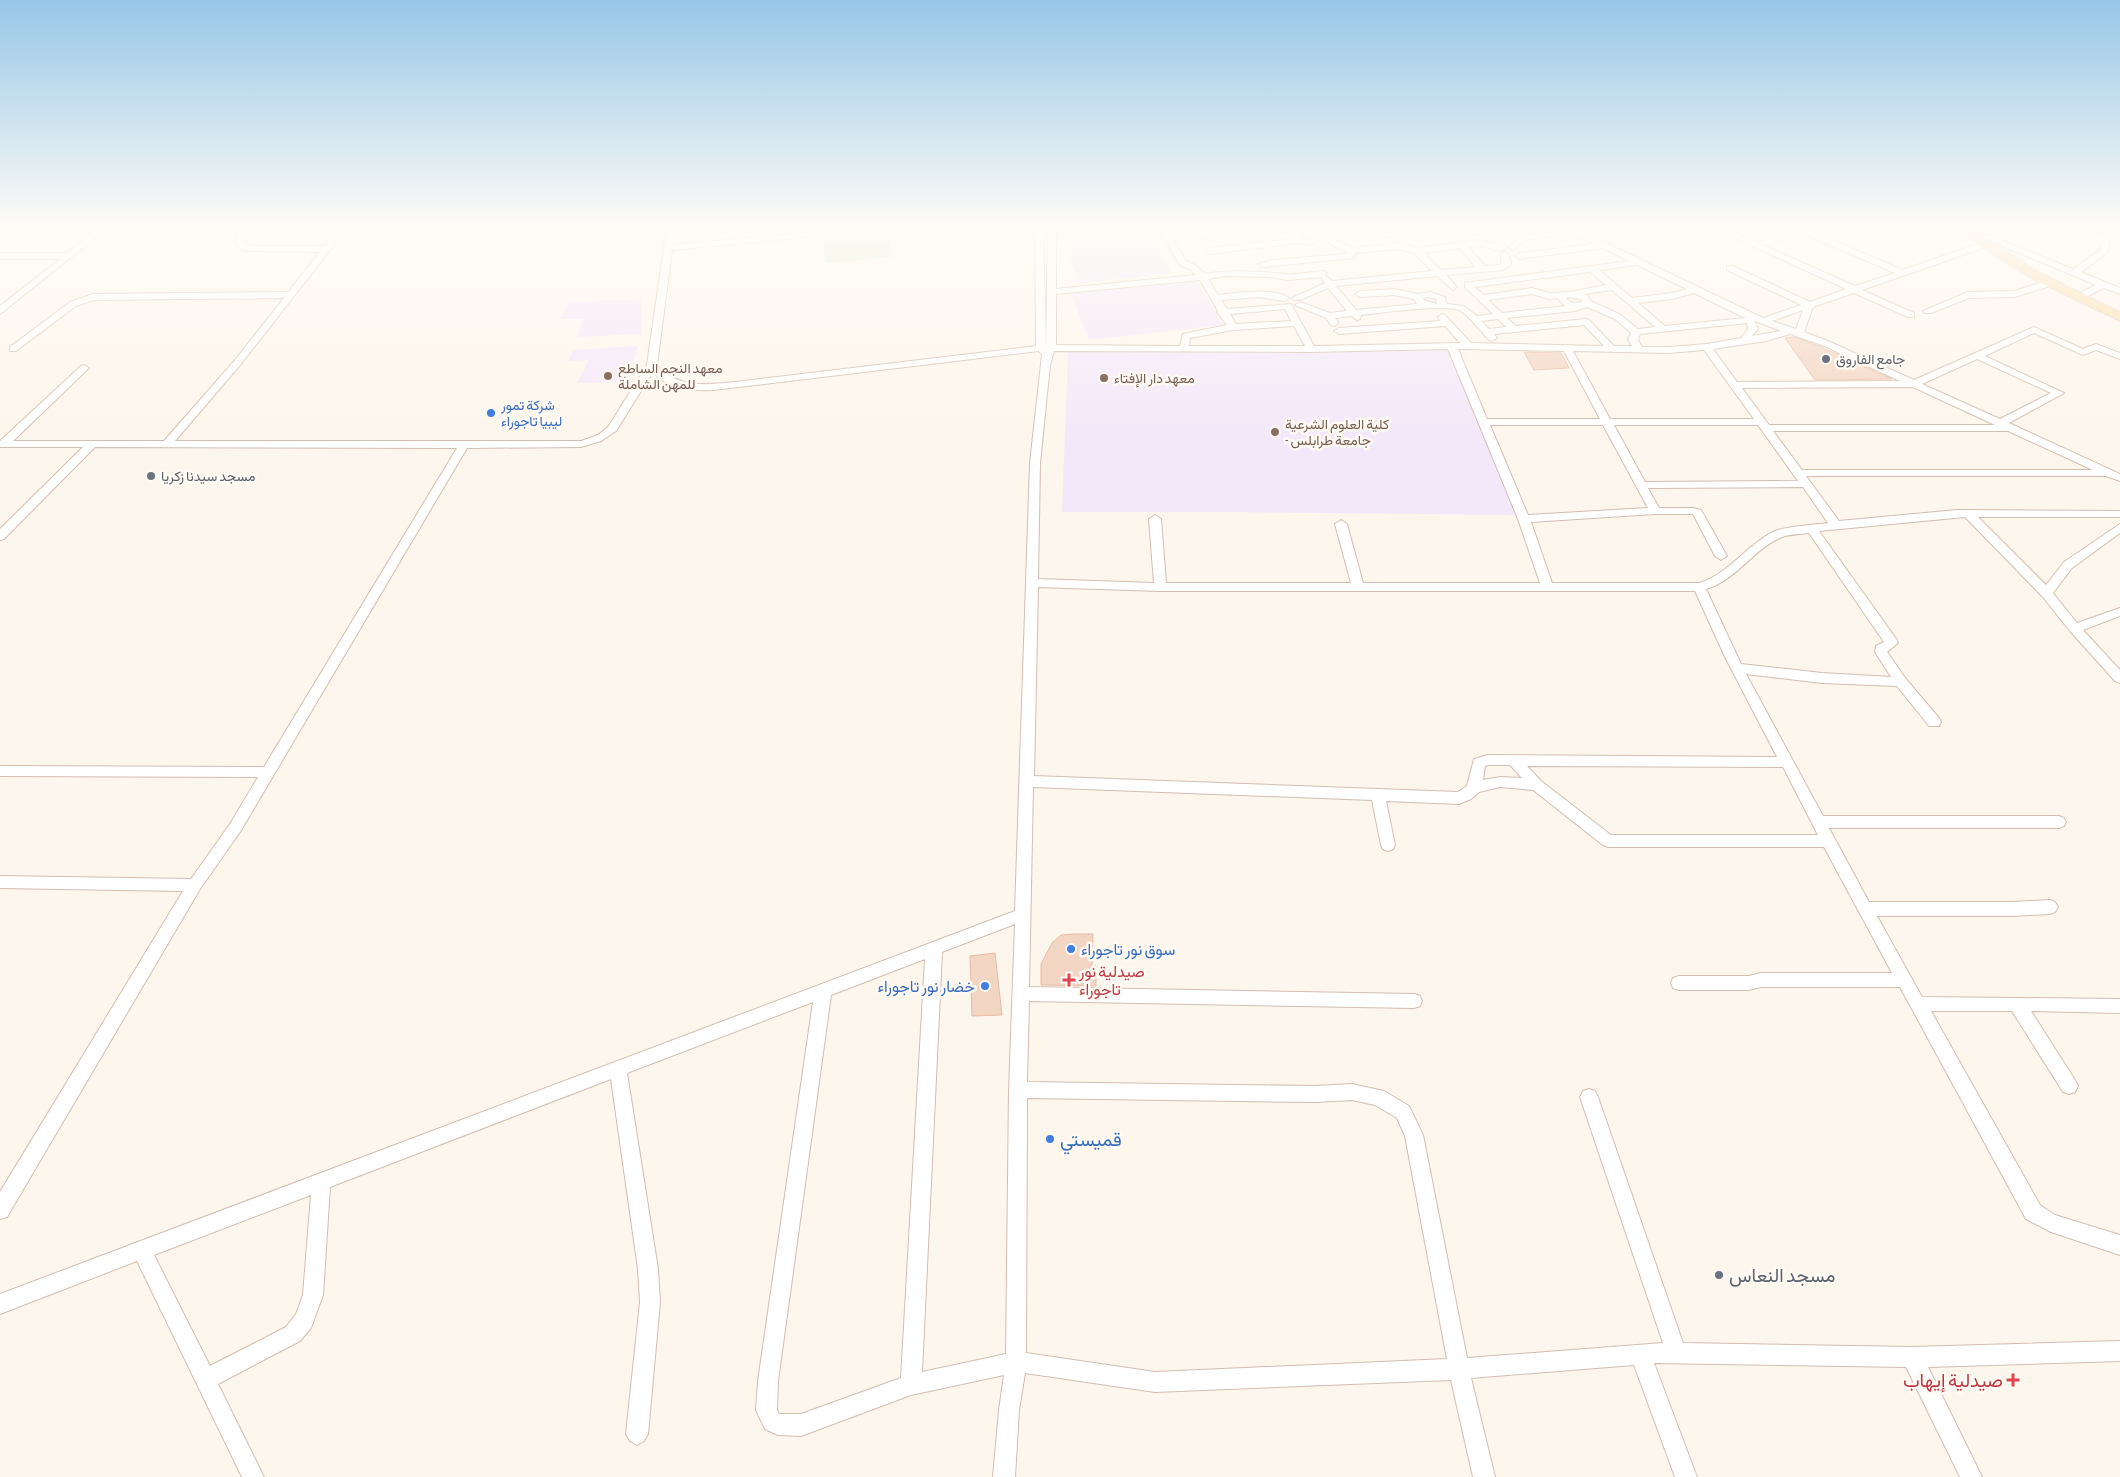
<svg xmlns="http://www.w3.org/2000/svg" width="2120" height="1477" font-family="'Asap Condensed',Vazirmatn,sans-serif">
  <rect width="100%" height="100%" fill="#fdf6ec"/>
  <path fill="#f3e8fa" d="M1077,227H1145L1172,273L1080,283L1068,256L1073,255L1066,240L1083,238Z
    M1197,281L1224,325L1089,340L1071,294Z
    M641,299V334L577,337L583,319H560L568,302Z
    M638,346L628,382L577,383L589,360L569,361L573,350Z
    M1450,350L1519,515L1231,512H1062L1068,352Z"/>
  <path fill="#d8ecc9" d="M888,233L893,257L826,263L823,239Z"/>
  <path fill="#f3d5c3" stroke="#e6bba3" d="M1794,337L1821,347L1892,379L1815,380L1785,338Z
    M1524,352L1561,353L1569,368L1534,370Z
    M1073,934H1093L1092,966H1096V986L1041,985V964L1052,943L1061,935Z
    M995,953L1002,1015L972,1016L970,956Z"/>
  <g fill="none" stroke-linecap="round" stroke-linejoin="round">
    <g stroke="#d1beb0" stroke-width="2">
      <path id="minor" d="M99,227H109L0,314V306L60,259H0V253H67Z
        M240,227H248L243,240L245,244L251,246H324L339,227H348L241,364L175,441H581L598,435L608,427L647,365L667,227H697L674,232L673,245L860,227H896L892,229L672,250L657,365C679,391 713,384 744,381L1036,346L1035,227H1043L1046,345L1048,227H1056V289L1196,275L1189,269L1180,265L1157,227H1165L1186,261L1195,265L1205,274C1233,269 1259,272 1287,274C1299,275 1312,272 1323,271L1326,272V276L1332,281L1432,271L1414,253L1398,249L1355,253L1353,258L1262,267L1258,264L1273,260L1347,254V252L1330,244L1317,227H1326L1336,240L1353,248L1398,243L1417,248L1479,240L1505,246L1506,248L1502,251L1479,246L1468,247L1485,266L1501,265V255L1505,252L1509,255L1511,264L1504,270L1446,275L1457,287L1453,290L1437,276L1336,286L1356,310L1417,304L1414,299L1394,295L1360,297L1355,294L1360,291L1394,289L1418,294L1430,292L1445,297L1447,304L1464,306L1477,316L1493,314L1465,287V283L1629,261L1603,248L1519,259L1515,256L1519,253L1594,244L1572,234L1526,240L1512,250L1508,247L1521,236L1564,230L1561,227H1573L1763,318L1801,305L1727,270V266H1733L1810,302L1846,289L1711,227H1723L1758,243L1795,227H1807L1806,229L1903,270L1980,243H1986V247L1862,290L1914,313V317H1908L1854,293L1813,307L1804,332L1828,341L1914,380L2034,327L2083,349L2096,344L2120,353V359L2096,350L2083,355L2034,333L1985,356L2064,393L2009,423L2120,474V481L2106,476H1806L1839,521L1957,510L2120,511V517H1978L2046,585L2064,562L2120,524V533L2072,568L2053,593L2077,623L2120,608V616L2083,630L2120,670V683L2115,681L2070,631L2042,596L1965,517L1819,531L1897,640L1898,643L1887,652L1906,679L1939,718L1941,722L1939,726H1929L1897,686L1822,683L1746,674L1823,816H2059L2064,818L2066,822L2064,826L2059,828H1829L1869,902H2013L2050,900L2055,902L2058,907L2055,912L2050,914L2013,916H1877L1922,997L2120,999V1013L2031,1011L2075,1080L2078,1086L2075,1092L2069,1094L2063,1092L2012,1011H1931L2040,1205L2055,1215L2120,1235V1255L2051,1232L2026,1219L1900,987H1761L1749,990H1679L1673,988L1671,983L1673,978L1679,976H1749L1761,973H1892L1824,847H1608L1603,845L1533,790L1500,787L1479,792L1471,799L1459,804L1386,801L1395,845L1393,849L1388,851L1383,849L1381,845L1372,800L1033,787L1029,987L1414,994L1420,996L1422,1001L1420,1006L1414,1008L1029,1001L1027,1082L1315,1086L1352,1084L1384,1091L1409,1106L1423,1135L1467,1358L1663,1343L1580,1097L1583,1091L1589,1089L1595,1091L1598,1097L1683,1343L1912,1347L2120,1341V1361L1928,1367L1982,1477H1960L1906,1367L1654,1363L1697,1477H1675L1634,1365L1471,1378L1495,1477H1473L1451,1380L1155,1392L1025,1373L1019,1410L1015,1477H993L999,1410L1004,1375L911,1395L801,1436L778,1435L765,1429L756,1410L758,1381L813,1002L627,1073L658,1269L660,1302L648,1434L644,1441L637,1445L630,1441L626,1434L640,1302L638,1269L611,1079L330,1187L323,1295L311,1328L300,1341L218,1384L264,1477H242L137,1261L0,1314V1294L1015,911L1030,463L1042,355L1039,351L713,390C692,391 668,390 653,372L616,431L601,441L581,447L467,448L240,832L200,889L7,1217L0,1219V1192L183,891L0,888V876L191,879L230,824L258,777L0,776V766L264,767L457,448L95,447L4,539L0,540V529L83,447H0V441L81,366L84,365L89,368L13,441H164L235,360L284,298L94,300L76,306L16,351H10V347L70,302L93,294L288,292L320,252L247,251L239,248L235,240ZM1799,232L1895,273L1855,286L1765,246ZM1459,248L1476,267L1441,270L1424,253ZM1637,265L1687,289L1672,293L1632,298L1599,270ZM1590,272L1606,285L1570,292L1549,293L1532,288L1484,295L1475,287ZM1224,276L1270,277L1289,280L1321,277L1325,283L1292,298L1294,300H1300L1328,288L1347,311L1330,313L1300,302L1295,305L1326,318L1331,325L1334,326L1339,323L1335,318L1352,316L1357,320L1360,319L1361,315C1380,313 1443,304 1459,310C1468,314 1481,332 1489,340L1492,341L1497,338L1494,334L1584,325L1604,346L1471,343L1445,315L1442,314L1437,317L1440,321L1339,328L1334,331L1339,334L1445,326L1460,343L1314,346L1291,304L1227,309L1221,300L1259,297L1284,301L1289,298C1274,287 1236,293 1218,295L1208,279ZM1200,280L1218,311L1217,312L1227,325L1183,334L1180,346L1056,345V294ZM1612,290L1655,327L1638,329L1621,315L1591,301L1587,295L1584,294ZM1694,293L1745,318L1665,326L1638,303L1672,299ZM1532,294L1549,299L1557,298L1565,306L1502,313L1488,300ZM1427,297L1436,299L1437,304L1424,300L1423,299ZM1568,297L1581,299L1582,302L1573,303L1566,299ZM1587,307L1615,319L1631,333L1628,340L1632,346H1614L1589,320L1586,319L1516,326L1507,318L1575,311ZM1285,309L1291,321L1236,324L1230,314ZM1803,310L1796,329L1772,321ZM1498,319L1506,327L1489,329L1481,321ZM1755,321L1781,331L1752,336L1758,329ZM1747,323L1748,329L1741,338L1707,344L1669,347H1642L1638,340L1640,334ZM1294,326L1305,346H1189L1190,338L1233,330ZM1790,334L1822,345L1900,381L1737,382L1713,349L1766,341ZM1448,349L1518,519L1540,583H1363L1347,524L1341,520L1335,524L1351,583H1166L1161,519L1155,515L1149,519L1154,583L1038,579L1040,463L1050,365L1054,351L1311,352ZM1458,349L1564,351L1600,419H1487ZM1704,350L1754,419H1610L1573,351L1669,353ZM1977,359L2051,393L2000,419L1922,384ZM1913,387L1995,425H1769L1742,388ZM1490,425H1603L1648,508L1528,515ZM1614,425H1758L1798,481L1645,482ZM1773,431H2008L2093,470H1802ZM1803,487L1828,523C1813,525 1789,526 1775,531C1747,544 1728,575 1699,583H1552L1531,522L1655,514H1693L1715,556L1721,560L1727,556L1701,510L1693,508H1659L1648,488ZM1809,533L1884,642L1876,646L1875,652L1891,677L1822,673L1741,664L1706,589C1736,581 1753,549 1782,537C1790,534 1801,534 1809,533ZM1038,587L1160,591H1695L1725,657L1777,757L1488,755L1474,759L1467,786L1458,792L1034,776ZM1488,765H1510L1522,778L1500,777L1483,780L1485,766ZM1527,766L1783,767L1818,835H1611L1541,781ZM1015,924L1009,1090L1006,1354L922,1372L942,952ZM925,959L901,1378L801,1414H779L777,1410L778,1381L831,995ZM1027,1098L1315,1102L1352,1100L1375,1105L1397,1118L1405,1136L1447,1359L1155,1372L1026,1353ZM311,1195L303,1295L296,1314L286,1327L210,1366L154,1255Z
        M1245,227H1275L1201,238L1197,235L1201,232Z
        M1420,227L1431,229L1427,231L1368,240L1364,237L1368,234Z
        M1439,227L1458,229L1485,227L1487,230C1475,238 1451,235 1439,227Z
        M2079,227L2120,228V232H2095L2106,239L2110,245L2107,253L2081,272L2120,288V294L2104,288L2088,296H2082V292L2096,285L1981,237L1988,235L2073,269L2100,250L2102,245Z
        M1297,230H1307L1318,234L1320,239C1314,245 1306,245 1298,243L1210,254L1206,251L1210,248L1291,239L1294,231ZM1300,236L1312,238L1305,240L1299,237Z
        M2050,280L2054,283L2053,285L2015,297L1969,298L1931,313H1925L1923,311L1968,292L2014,291Z"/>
    </g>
    <g stroke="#dad1cd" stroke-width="2">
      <path id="major" d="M1954,227H1967L2042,274L2120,312V321L2033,279L1994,255Z"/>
    </g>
    <use href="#minor" fill="#fff" fill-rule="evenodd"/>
    <use href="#major" fill="#fbd9a5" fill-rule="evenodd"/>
  </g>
  <linearGradient id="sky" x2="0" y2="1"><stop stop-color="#97c7e8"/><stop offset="0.52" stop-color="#fefbf6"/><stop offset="1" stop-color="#fefbf6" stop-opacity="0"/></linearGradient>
  <rect width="2120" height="434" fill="url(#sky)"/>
  <g fill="#6b7280" stroke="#fffaf3" stroke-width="2">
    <circle cx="1826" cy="359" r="5"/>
    <circle cx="151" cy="476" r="5"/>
    <circle cx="1719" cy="1275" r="5"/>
  </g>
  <g fill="#8d6e63" stroke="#fffaf3" stroke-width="2">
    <circle cx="608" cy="376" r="5"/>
    <circle cx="1104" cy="378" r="5"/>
    <circle cx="1275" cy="432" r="5"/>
  </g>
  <g fill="#3f7fe0" stroke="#fffaf3" stroke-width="2">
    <circle cx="491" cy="413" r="5"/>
    <circle cx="1071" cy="949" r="5"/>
    <circle cx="985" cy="986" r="5"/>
    <circle cx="1050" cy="1139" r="5"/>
  </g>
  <g fill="#e0444e" stroke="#fffaf3" stroke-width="2">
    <path d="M1066.5 972.5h5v5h5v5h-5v5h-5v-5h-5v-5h5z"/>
    <path d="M2010.5 1372.5h5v5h5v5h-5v5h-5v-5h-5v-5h5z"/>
  </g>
  <g text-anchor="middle" stroke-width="5" stroke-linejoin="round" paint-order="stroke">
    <g font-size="14" fill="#5b616d" stroke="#fffaf3" text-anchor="start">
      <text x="1836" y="364">جامع الفاروق</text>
      <text x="161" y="481">مسجد سيدنا زكريا</text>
    </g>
    <g font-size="14" fill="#785e54" stroke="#fffaf3" text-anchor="start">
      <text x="618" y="373">معهد النجم الساطع<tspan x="618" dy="16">للمهن الشاملة</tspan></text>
      <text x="1114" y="383">معهد دار الإفتاء</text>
      <text x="1285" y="429">كلية العلوم الشرعية<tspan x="1285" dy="16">- جامعة طرابلس</tspan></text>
    </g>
    <g font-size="14" fill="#366cbe" stroke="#fffaf3" text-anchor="start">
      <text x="501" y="410">شركة تمور<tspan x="501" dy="16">ليبيا تاجوراء</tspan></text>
    </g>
    <g font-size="16" fill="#366cbe" stroke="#fffaf3" text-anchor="start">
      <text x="1081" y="955">سوق نور تاجوراء</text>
      <text x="975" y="992" text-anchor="end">خضار نور تاجوراء</text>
    </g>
    <g font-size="16" fill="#be3a42" stroke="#fffaf3" text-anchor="start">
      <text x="1079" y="977">صيدلية نور<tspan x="1079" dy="18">تاجوراء</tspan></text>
    </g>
    <g font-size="19" fill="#366cbe" stroke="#fffaf3" text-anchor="start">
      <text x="1060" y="1146">قميستي</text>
    </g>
    <g font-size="19" fill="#5b616d" stroke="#fffaf3" text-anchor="start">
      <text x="1729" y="1282">مسجد النعاس</text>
    </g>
    <g font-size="19" fill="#be3a42" stroke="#fffaf3" text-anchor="end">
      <text x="2003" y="1387">صيدلية إيهاب</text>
    </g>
  </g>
</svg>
